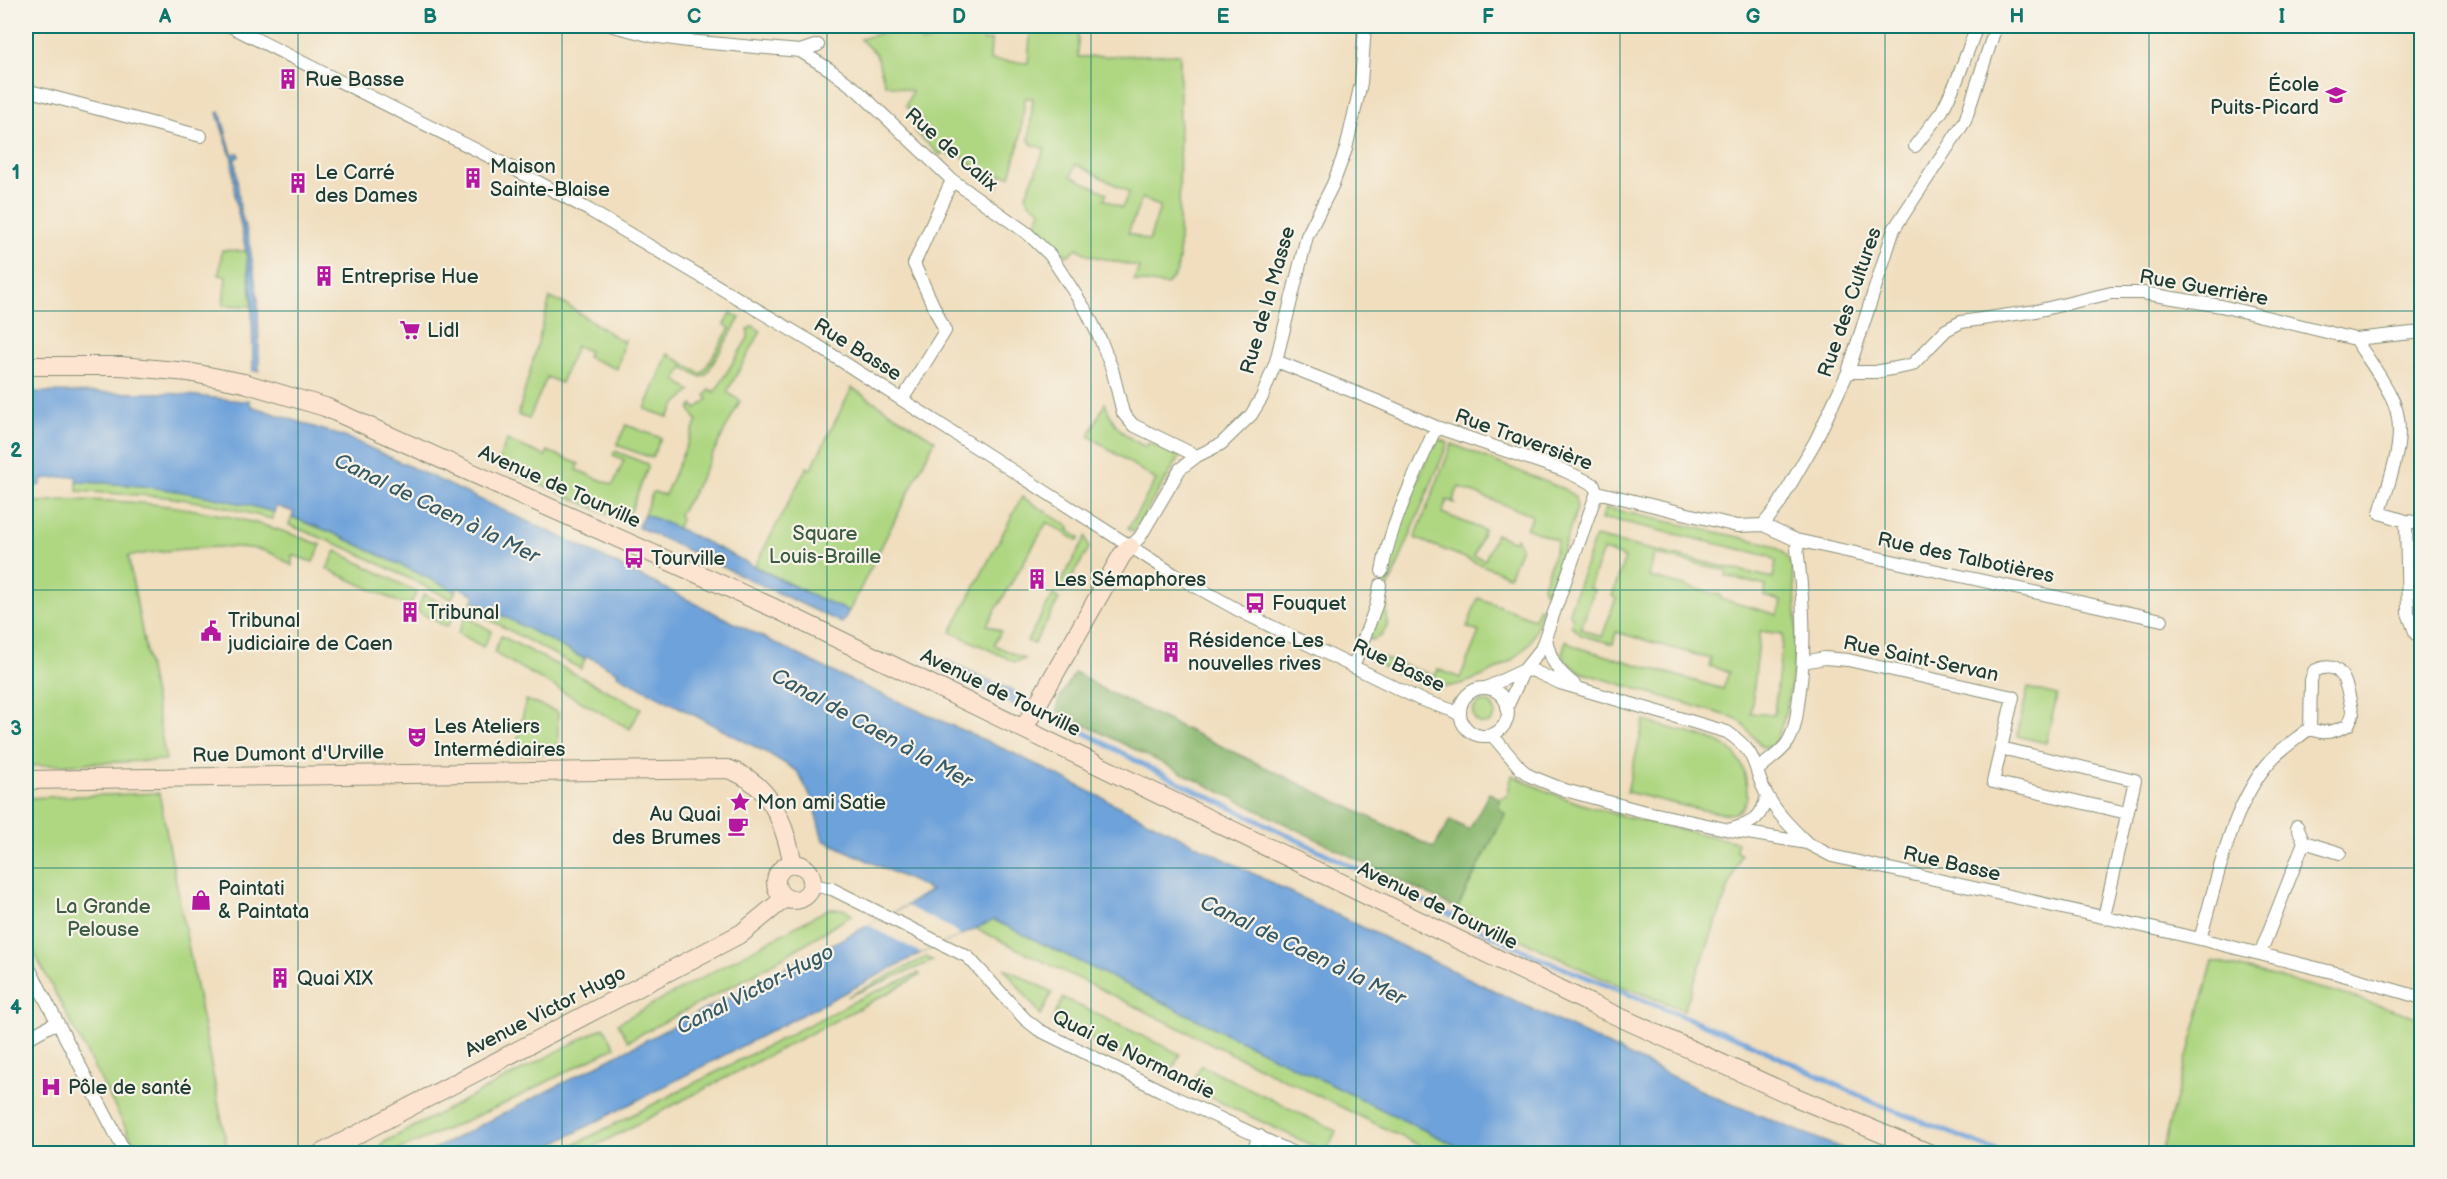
<svg xmlns="http://www.w3.org/2000/svg" width="2447" height="1179" font-family="'Balsamiq Sans',sans-serif">
  <rect width="100%" height="100%" fill="#f7f3e8"/>
  <filter id="ink" filterUnits="userSpaceOnUse"><feTurbulence type="fractalNoise" baseFrequency=".0167" numOctaves="2"/><feDisplacementMap in="SourceGraphic" scale="12" xChannelSelector="R" yChannelSelector="G"/><feConvolveMatrix kernelMatrix="1 2 1 2 8 2 1 2 1" color-interpolation-filters="sRGB"/></filter>
  <filter id="wash" filterUnits="userSpaceOnUse"><feTurbulence type="fractalNoise" baseFrequency=".008" numOctaves="4" result="noise"/><feDisplacementMap in="SourceGraphic" scale="24" xChannelSelector="R" yChannelSelector="G"/><feGaussianBlur stdDeviation="1.35" result="paint"/><feColorMatrix in="noise" values="0 0 0 0 0 0 0 0 0 0 0 0 0 0 0 0 0 1.4 0 .05"/><feComposite in="paint" operator="in"/></filter>
  <g filter="url(#wash)">
    <rect width="100%" height="100%" fill="#f0debe"/>
    <path fill="#afd782" stroke="#678a5b" stroke-width="1.5" fill-rule="evenodd" d="M907,26H915L922,43L933,39L932,36C952,29 957,25 981,26L984,41L991,40L990,60L1028,63L1031,26H1078V57L1180,54L1179,259L1176,274L1167,285L1134,281L1139,267L1088,255L1077,248L1067,256L1035,225L1041,211L1029,202L1026,195L1045,149L1031,144V142L1029,141L1033,98H1025L1020,140L1010,176L1002,174L997,189L957,151L951,157L945,151L940,155L914,131L923,121L906,106L912,91L885,84L876,54L860,39ZM1076,164L1129,192L1122,208L1104,199L1107,193L1071,176ZM1142,198L1160,207L1149,241L1128,233Z
      M222,250L246,251L252,306L223,305L226,276L219,275Z
      M550,298L567,305L623,342L625,340L617,369L587,357L589,351L576,346L561,383L547,377L529,419L518,415Z
      M731,313L740,318L706,375L701,377L683,367L676,380L691,391L677,403L668,417L645,409L668,354L702,374L730,328L724,324Z
      M753,326L761,331L727,392L740,401L691,496L679,514L681,520L677,528L644,514L653,492L665,495L697,421L690,409L693,405L696,409L708,399L705,396L710,389L714,392L718,387L748,338V329Z
      M852,388L935,440L849,611L824,601L755,566L807,467L811,469Z
      M1105,403C1113,426 1124,437 1146,447L1148,443L1181,455L1133,532L1128,529L1156,480L1089,436Z
      M626,425L661,438L652,458L617,445Z
      M1435,437L1448,443L1387,591V627L1381,636L1373,640L1369,639L1383,599L1391,555L1403,518Z
      M507,440L545,456L548,451L579,464L577,470L613,485L624,460L613,455L615,451L647,464L648,467L630,513L623,521L497,465Z
      M1452,444L1566,490L1575,497L1577,509L1548,593L1544,591L1543,586L1558,541L1526,528L1532,519L1531,515L1459,487L1453,500L1455,503L1447,500L1442,513L1484,530L1474,556L1485,560L1496,534L1514,542L1516,538L1521,547L1510,575L1507,576L1502,573L1415,538Z
      M77,482C145,483 208,494 274,512L272,519L217,505L168,497L77,491Z
      M1022,497L1070,527L1068,530L1080,538L1078,541L1047,522L987,625L1001,631L994,645L1025,659L1015,662L951,632Z
      M62,500C150,499 239,512 321,545L313,562L292,555V566C284,560 277,555 268,552C239,541 160,551 128,556L166,760L26,766V503Z
      M1606,508L1766,543C1775,546 1783,550 1788,559C1804,591 1795,719 1771,747H1762L1740,721L1735,718L1580,672L1564,660L1562,654L1566,640L1576,647L1723,689L1729,672L1709,666L1711,659L1616,632L1613,644L1581,635L1571,625L1573,619L1569,612L1595,537L1773,578L1776,562L1769,556L1615,520H1601ZM1603,550L1625,558L1612,596L1616,598L1602,637L1581,629L1594,590L1589,588ZM1654,554L1727,571L1726,576L1766,586L1764,596L1781,601L1778,615L1721,599V595L1649,577ZM1760,631L1783,634L1774,715L1751,713Z
      M292,517L333,533L456,591L451,599L349,549L289,525Z
      M1086,537L1089,548L1064,591L1058,587Z
      M336,551L417,592L409,607L327,569Z
      M424,594L456,612L447,627L417,611Z
      M1053,595L1059,599L1034,644L1027,641Z
      M1478,598L1534,619L1539,607L1542,610C1538,623 1535,637 1525,648C1508,668 1456,692 1430,686C1407,681 1383,666 1362,655L1364,651L1435,676L1438,669L1460,678L1479,632L1467,627Z
      M473,600L585,659L581,669L468,608Z
      M466,617L492,631L483,647L458,633Z
      M501,636L641,708L630,729L494,653Z
      M2028,688L2057,695L2046,743L2017,736Z
      M526,700L558,712V753L515,754Z
      M1473 713a11 11 0 1 1 22 0a11 11 0 1 1-22 0Z
      M1644,721C1660,725 1676,730 1693,734C1727,743 1745,752 1747,791C1748,799 1744,810 1735,813C1723,818 1645,796 1627,792Z
      M1512,775C1585,813 1658,824 1737,842L1736,851L1741,854L1684,1010L1601,978L1457,909L1505,815L1499,809V798L1507,796Z
      M159,793L228,1153H139L26,937V798Z
      M828,909H843L852,915L762,970L628,1041L618,1023Z
      M994,920L1471,1153H1435L975,928Z
      M926,957L933,961L847,997Z
      M2213,961L2335,992L2421,1018V1153H2161Z
      M1004,968L1052,992L1041,1015Z
      M919,973L920,975L888,993L582,1153H558L863,997Z
      M1063,998L1180,1054L1169,1077L1052,1021Z
      M604,1027L615,1047L504,1104L392,1153H382L381,1144Z
      M1201,1065L1336,1131L1326,1152L1190,1088Z"/>
    <path fill="#8bb870" stroke="#557a52" stroke-width="1.5" d="M1075,672L1102,689L1434,848L1450,820L1469,830L1489,793L1499,798V809L1505,814L1457,909L1057,711L1058,701Z"/>
    <path fill="#6ea2da" stroke="#467087" stroke-width="1.5" d="M220,112L232,154L239,153V157L235,158L240,209L249,241L258,300L259,371H253L252,296L246,251L235,198L232,159L217,113Z
      M26,392L169,393L242,401L249,400L251,406L353,440L580,546L837,674L1015,754L1306,900L1717,1098L1853,1153H1471L994,920L921,953L536,1153H427L906,906L931,890L823,840L811,797L797,771L771,755L617,675L618,672L587,656L585,659L473,600L475,595L458,587L456,591L333,533L292,517L294,512L276,506L274,512C208,494 145,483 77,482L76,476L41,479V485L26,487Z
      M644,514C714,541 779,584 849,611L842,623L638,527Z
      M943,659L1022,695L1024,698L1020,705L1016,706L938,669Z"/>
    <path fill="#f0debe" d="M907,906L951,928L961,935L921,953L868,925Z"/>
    <g fill="none" stroke-linecap="round" stroke-linejoin="round">
      <path stroke="#6ea2da" stroke-width="5" d="M1053,715L1144,765L1539,958L1745,1041L1875,1103L2004,1154"/>
    </g>
  </g>
  <g filter="url(#ink)">
    <g fill="none" stroke-linecap="round" stroke-linejoin="round">
      <g stroke="#888e79" stroke-width="14">
        <path id="street" d="M230,26L516,170L589,210L815,344L1175,575L1240,611L1419,699L1451,710L1460,715
          M613,26L652,36L688,41L800,51L829,69L857,90L952,180L1027,233L1050,255L1087,312L1101,341L1112,369L1123,413L1133,425L1197,456
          M800,51L818,45
          M26,90L201,136
          M1915,146L1942,111L1957,80L1977,26
          M2355,339L2422,332
          M1276,361L1377,401L1436,427L1563,470L1593,484L1597,492
          M1848,372H1875L1912,365L1946,330L1961,322L2036,311L2111,293H2143L2221,306L2355,339C2368,359 2385,381 2394,403C2408,438 2389,479 2380,513L2406,521L2422,523
          M902,400L945,331L914,264L952,180
          M1597,492L1737,526L1763,525L1796,540L2162,620
          M2406,521L2408,613L2416,634L2422,637
          M1763,525L1778,506L1816,440L1848,372L1894,229L1965,121L1996,26
          M1130,547L1140,537L1180,469L1197,456L1221,444L1251,415L1262,397L1276,361L1307,236L1333,184L1346,149L1361,83L1365,26
          M1382,571C1391,522 1416,473 1436,427
          M1546,638C1550,660 1557,671 1574,684
          M1804,662L1824,658L1848,660L2013,697L2001,748L2135,780L2104,917
          M1353,667L1376,606L1380,585
          M1524,670L1534,671L1560,683L1727,732C1762,756 1750,766 1768,797C1778,815 1793,829 1807,843
          M1486,688L1524,670L1541,649L1597,492
          M1460 712a24 24 0 1 1 48 0a24 24 0 1 1-48 0Z
          M1507,707L1524,670
          M1492,735L1521,769L1530,776L1565,790L1638,810L1730,830L1807,843L1832,856L2200,939L2336,973L2422,998
          M2001,748L1993,782L2127,813
          M1758,770C1768,760 1780,754 1788,742C1796,729 1797,712 1799,697C1807,644 1803,593 1796,540
          M2297,826L2304,842
          M1732,829C1754,823 1761,818 1767,796
          M812,885L832,889L968,957L1025,1019L1039,1030L1170,1095L1296,1154
          M2200,939C2217,882 2230,806 2271,760C2282,748 2298,738 2310,728L2311,680L2314,671C2346,656 2347,691 2353,714L2348,725C2336,731 2322,736 2310,728
          M2260,954L2304,842L2340,853
          M26,962L126,1154
          M26,1039L57,1022
          M1251,1154L1260,1136"/>
      </g>
      <g stroke="#888e79" stroke-width="20">
        <path id="secondary" d="M26,366H121L188,372L244,383L325,407L774,608L1593,1005L1793,1096L1931,1154
          M1024,728L1122,555L1130,547
          M26,780L728,769C772,784 784,823 793,864
          M776 882a18 18 0 1 1 36 0a18 18 0 1 1-36 0Z
          M320,1154L742,933L785,898"/>
      </g>
      <use href="#street" stroke="#fff" stroke-width="12"/>
      <use href="#secondary" stroke="#fde4d1" stroke-width="18"/>
    </g>
  </g>
  <path fill="none" stroke="#0f766e" stroke-width="1.5" stroke-opacity="0.55" d="M298,26V1154M562,26V1154M827,26V1154M1091,26V1154M1356,26V1154M1620,26V1154M1885,26V1154M2149,26V1154M26,311H2422M26,590H2422M26,868H2422"/>
  <defs>
    <g id="building-bare" transform="scale(1.62)"><path d="M-4-6H4V6H1V3H-1V6H-4ZM-2.5-4.3h1.7v1.8h-1.7ZM.8-4.3h1.7v1.8H.8ZM-2.5-1h1.7V.8h-1.7ZM.8-1h1.7V.8H.8Z" fill="#b5179e" stroke="#f7f3e8" stroke-width="2.5" paint-order="stroke"/></g>
    <g id="school-bare" transform="scale(1.62)"><path d="M0-5L7-2L0 1L-7-2ZM-4 1L0 2.5L4 1V4Q0 6-4 4Z" fill="#b5179e" stroke="#f7f3e8" stroke-width="2.5" paint-order="stroke"/></g>
    <g id="supermarket-bare" transform="scale(1.62)"><path d="M-6-5.5h2.5l.6 2H6L4.5 2H-2.5L-4.4-4H-6ZM-1.5 3.2a1.3 1.3 0 1 0 .1 0ZM3 3.2a1.3 1.3 0 1 0 .1 0Z" fill="#b5179e" stroke="#f7f3e8" stroke-width="2.5" paint-order="stroke"/></g>
    <g id="bus-bare" transform="scale(1.62)"><path d="M-5-6H5V4H4V6H2V4H-2V6H-4V4H-5ZM-3.5-4V0h7V-4ZM-3.5 1.2v1.5H-2V1.2ZM2 1.2v1.5H3.5V1.2Z" fill="#b5179e" stroke="#f7f3e8" stroke-width="2.5" paint-order="stroke"/></g>
    <g id="civic-bare" transform="scale(1.62)"><path d="M-.6-6.5H3V-4.5H.6V-3L4-1V1h2V6H-6V1h2V-1L-.6-3ZM-1.2 2.5V6h2.4V2.5Z" fill="#b5179e" stroke="#f7f3e8" stroke-width="2.5" paint-order="stroke"/></g>
    <g id="theatre-bare" transform="scale(1.62)"><path d="M-5-5.5Q0-4 5-5.5V0Q5 5 0 6Q-5 5-5 0ZM-3.3-2.5H-1v1.5H-3.3ZM1-2.5H3.3v1.5H1ZM-2.8 1Q0 5.5 2.8 1Z" fill="#b5179e" stroke="#f7f3e8" stroke-width="2.5" paint-order="stroke"/></g>
    <g id="sight-bare" transform="scale(1.62)"><path d="M0-6L1.8-2.2L6-1.7L2.9 1.2L3.7 5.4L0 3.3L-3.7 5.4L-2.9 1.2L-6-1.7L-1.8-2.2Z" fill="#b5179e" stroke="#f7f3e8" stroke-width="2.5" paint-order="stroke"/></g>
    <g id="cafe-bare" transform="scale(1.62)"><path d="M-5.5-4.5H6V0H3Q3 3.5 0 3.5H-2.5Q-5.5 3.5-5.5 0ZM3-3.2v2h1.7v-2ZM-6 4.5H4V6H-6Z" fill="#b5179e" stroke="#f7f3e8" stroke-width="2.5" paint-order="stroke"/></g>
    <g id="shop-bare" transform="scale(1.62)"><path d="M-5-2.5h2.3a2.7 3.5 0 0 1 5.4 0H5L5.5 6h-11ZM-1.5-2.5h3a1.5 2.3 0 0 0-3 0Z" fill="#b5179e" stroke="#f7f3e8" stroke-width="2.5" paint-order="stroke"/></g>
    <g id="hospital-bare" transform="scale(1.62)"><path d="M-5-5h3v3.5h4V-5h3V5h-3V1.5h-4V5h-3Z" fill="#b5179e" stroke="#f7f3e8" stroke-width="2.5" paint-order="stroke"/></g>
  </defs>
  <g fill-rule="evenodd">
    <use href="#building-bare" x="288" y="79"/>
    <use href="#school-bare" x="2336" y="95"/>
    <use href="#building-bare" x="473" y="178"/>
    <use href="#building-bare" x="298" y="183"/>
    <use href="#building-bare" x="324" y="276"/>
    <use href="#supermarket-bare" x="410" y="330"/>
    <use href="#bus-bare" x="634" y="558"/>
    <use href="#building-bare" x="1037" y="579"/>
    <use href="#bus-bare" x="1255" y="603"/>
    <use href="#building-bare" x="410" y="612"/>
    <use href="#civic-bare" x="211" y="631"/>
    <use href="#building-bare" x="1171" y="652"/>
    <use href="#theatre-bare" x="417" y="737"/>
    <use href="#sight-bare" x="740" y="802"/>
    <use href="#cafe-bare" x="738" y="826"/>
    <use href="#shop-bare" x="201" y="900"/>
    <use href="#building-bare" x="280" y="978"/>
    <use href="#hospital-bare" x="51" y="1087"/>
  </g>
  <g text-anchor="middle" stroke-width="4.5" stroke-linejoin="round" paint-order="stroke">
    <g font-size="20" fill="#1f3d34" stroke="#f7f3e8" text-anchor="start">
      <text x="305" y="86">Rue Basse</text>
      <text x="2319" y="91" text-anchor="end">École<tspan x="2319" dy="23">Puits-Picard</tspan></text>
      <text x="490" y="173">Maison<tspan x="490" dy="23">Sainte-Blaise</tspan></text>
      <text x="315" y="179">Le Carré<tspan x="315" dy="23">des Dames</tspan></text>
      <text x="341" y="283">Entreprise Hue</text>
      <text x="427" y="337">Lidl</text>
      <text x="651" y="565">Tourville</text>
      <text x="1054" y="586">Les Sémaphores</text>
      <text x="1272" y="610">Fouquet</text>
      <text x="427" y="619">Tribunal</text>
      <text x="228" y="627">Tribunal<tspan x="228" dy="23">judiciaire de Caen</tspan></text>
      <text x="1188" y="647">Résidence Les<tspan x="1188" dy="23">nouvelles rives</tspan></text>
      <text x="434" y="733">Les Ateliers<tspan x="434" dy="23">Intermédiaires</tspan></text>
      <text x="757" y="809">Mon ami Satie</text>
      <text x="721" y="821" text-anchor="end">Au Quai<tspan x="721" dy="23">des Brumes</tspan></text>
      <text x="218" y="895">Paintati<tspan x="218" dy="23">&amp; Paintata</tspan></text>
      <text x="297" y="985">Quai XIX</text>
      <text x="68" y="1094">Pôle de santé</text>
    </g>
    <g font-size="20" fill="#1f3d34" stroke="#f7f3e8">
      <text transform="translate(952 149) rotate(41)" y="7">Rue de Calix</text>
      <text transform="translate(2204 287) rotate(10)" y="7">Rue Guerrière</text>
      <text transform="translate(1267 300) rotate(-74)" y="7">Rue de la Masse</text>
      <text transform="translate(1849 302) rotate(-71)" y="7">Rue des Cultures</text>
      <text transform="translate(858 349) rotate(32)" y="7">Rue Basse</text>
      <text transform="translate(1524 439) rotate(20)" y="7">Rue Traversière</text>
      <text transform="translate(560 486) rotate(24)" y="7">Avenue de Tourville</text>
      <text transform="translate(1966 557) rotate(12)" y="7">Rue des Talbotières</text>
      <text transform="translate(1921 658) rotate(12)" y="7">Rue Saint-Servan</text>
      <text transform="translate(1399 665) rotate(25)" y="7">Rue Basse</text>
      <text transform="translate(1001 692) rotate(26)" y="7">Avenue de Tourville</text>
      <text transform="translate(288 753) rotate(-1)" y="7">Rue Dumont d'Urville</text>
      <text transform="translate(1952 863) rotate(13)" y="7">Rue Basse</text>
      <text transform="translate(1438 905) rotate(26)" y="7">Avenue de Tourville</text>
      <text transform="translate(545 1011) rotate(-27)" y="7">Avenue Victor Hugo</text>
      <text transform="translate(1134 1054) rotate(26)" y="7">Quai de Normandie</text>
    </g>
    <g font-size="20" fill="#3c5c44" stroke="#f7f3e8">
      <text x="825" y="540">Square<tspan x="825" dy="23">Louis-Braille</tspan></text>
      <text x="103" y="913">La Grande<tspan x="103" dy="23">Pelouse</tspan></text>
    </g>
    <g font-size="21" font-style="italic" fill="#375b66" stroke="#f7f3e8">
      <text transform="translate(437 508) rotate(26)" y="7">Canal de Caen à la Mer</text>
      <text transform="translate(872 728) rotate(29)" y="7">Canal de Caen à la Mer</text>
      <text transform="translate(1303 950) rotate(26)" y="7">Canal de Caen à la Mer</text>
      <text transform="translate(755 989) rotate(-27)" y="7">Canal Victor-Hugo</text>
    </g>
  </g>
  <rect width="2447" height="1179" fill="none" stroke="#f7f3e8" stroke-width="66"/>
  <rect x="33" y="33" width="2381" height="1113" fill="none" stroke="#0f766e" stroke-width="2"/>
  <g font-size="20" text-anchor="middle" font-weight="bold" fill="#0f766e">
    <text x="165" y="23">A</text>
    <text x="430" y="23">B</text>
    <text x="694" y="23">C</text>
    <text x="959" y="23">D</text>
    <text x="1223" y="23">E</text>
    <text x="1488" y="23">F</text>
    <text x="1753" y="23">G</text>
    <text x="2017" y="23">H</text>
    <text x="2282" y="23">I</text>
    <text x="16" y="179">1</text>
    <text x="16" y="457">2</text>
    <text x="16" y="735">3</text>
    <text x="16" y="1014">4</text>
  </g>
</svg>
